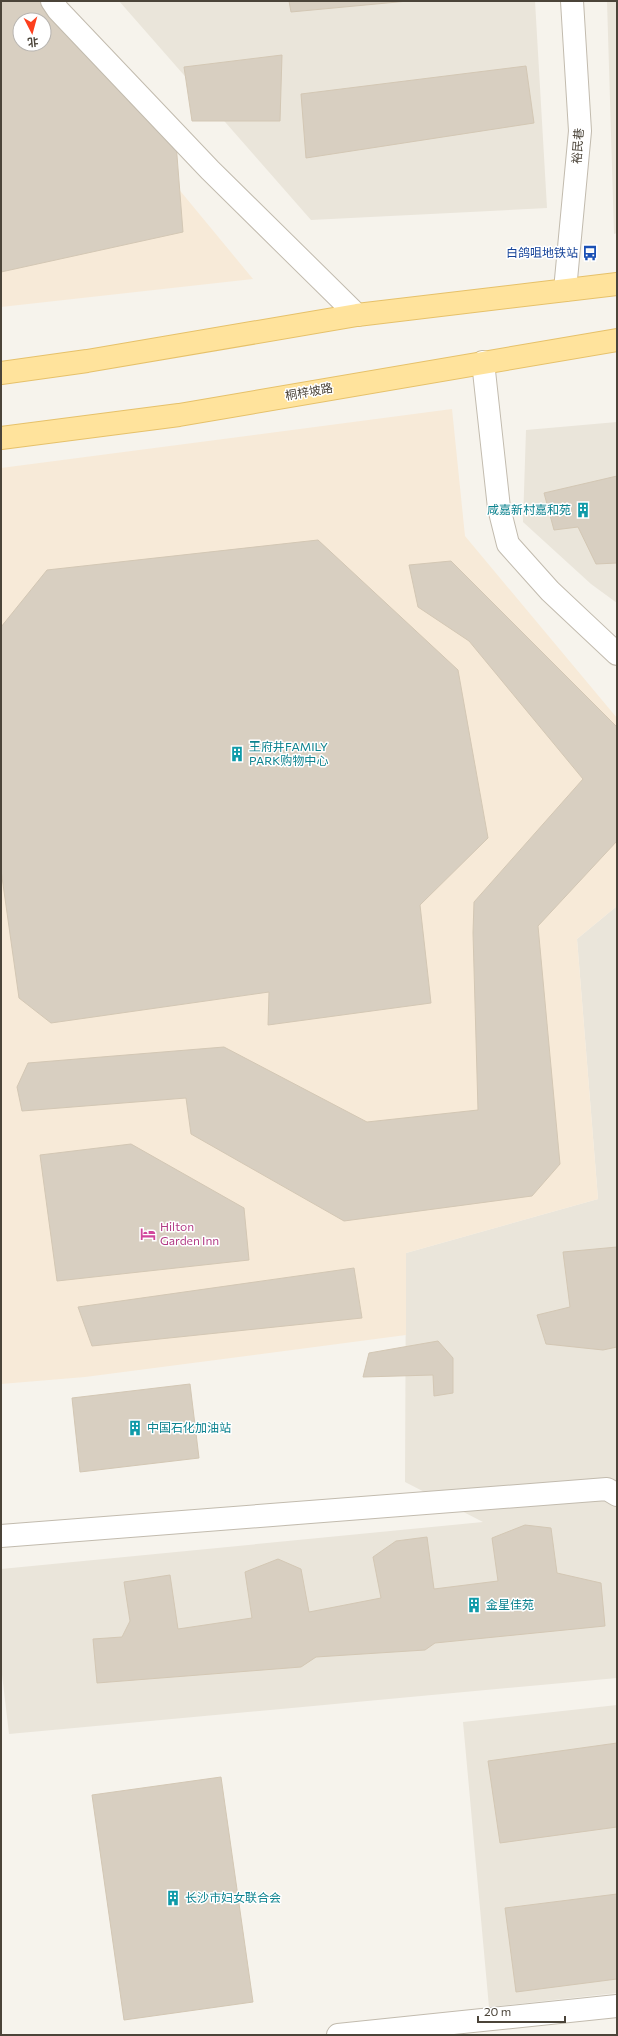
<svg xmlns="http://www.w3.org/2000/svg" width="618" height="2036" font-family="Commissioner,'Noto Sans SC',sans-serif">
  <rect width="100%" height="100%" fill="#f6f3ec"/>
  <path fill="#eae5da" d="M119,1H535L547,208L311,220Z
    M607,1H617V233L614,234Z
    M617,422V603L591,584L523,522L526,430Z
    M617,906V1678L9,1734L1,1666V1569L483,1522L405,1482L406,1253L598,1199L577,939Z
    M617,1705V1993L489,2007L463,1722Z"/>
  <path fill="#f7ead8" d="M1,1L20,20V44H44V26L253,279L1,307Z
    M452,409L465,536L617,718V906L577,939L598,1199L406,1253V1335L85,1377L1,1384V468Z"/>
  <path fill="#d8cfc1" stroke="#d3c7b4" fill-rule="evenodd" d="M1,1H52L176,143L183,232L1,272ZM20,20H44V44H20Z
    M289,1H408L291,12Z
    M282,55L280,121H192L184,67Z
    M526,66L534,123L306,158L301,94Z
    M617,476V563L596,564L578,527L554,530L544,493Z
    M318,540L458,670L488,838L420,905L431,1003L268,1025L269,992L51,1023L19,998L1,870V627L47,570Z
    M451,561L617,727V841L538,926L560,1164L532,1196L344,1221L191,1134L186,1098L22,1111L17,1087L28,1063L224,1047L367,1122L478,1110L473,933L474,902L583,779L469,641L418,607L409,565Z
    M131,1144L244,1208L249,1260L57,1281L40,1155Z
    M617,1247V1347L603,1350L546,1344L537,1315L570,1307L563,1252Z
    M354,1268L362,1318L92,1346L78,1307Z
    M438,1341L453,1358V1393L434,1396L433,1375L363,1377L369,1353Z
    M190,1384L199,1458L80,1472L72,1398Z
    M525,1525L551,1528L557,1573L601,1583L605,1626L435,1643L425,1650L316,1657L301,1667L97,1683L93,1639L122,1637L130,1621L124,1582L170,1575L178,1629L252,1618L245,1572L278,1559L301,1569L309,1612L381,1598L373,1557L396,1541L427,1537L434,1589L498,1581L492,1538Z
    M617,1743V1827L500,1843L488,1761Z
    M221,1777L253,2002L124,2020L92,1795Z
    M617,1894V1979L516,1992L505,1908Z"/>
  <g fill="none" stroke-linecap="round" stroke-linejoin="round">
    <g stroke="#c2bbae" stroke-width="24">
      <path id="minor" d="M52,1L58,10L210,170L357,315
        M565,290L580,131L572,1
        M483,362L499,508L508,544L550,591L617,654
        M1,1536L607,1489L617,1495
        M338,2035L617,2006"/>
    </g>
    <g stroke="#e6c16a" stroke-width="24">
      <path id="primary" d="M1,373L87,361L357,315L617,284
        M1,438L179,415L617,340"/>
    </g>
    <use href="#minor" stroke="#fff" stroke-width="22"/>
    <use href="#primary" stroke="#ffe39c" stroke-width="22"/>
  </g>
  <defs>
    <g id="bus-bare" transform="scale(1.2)"><path d="M-5-6H5V4H4V6H2V4H-2V6H-4V4H-5ZM-3.5-4V0h7V-4ZM-3.5 1.2v1.5H-2V1.2ZM2 1.2v1.5H3.5V1.2Z" fill="#1a4fb4" stroke="#fff" stroke-width="2.5" paint-order="stroke"/></g>
    <g id="building-bare" transform="scale(1.2)"><path d="M-4-6H4V6H1V3H-1V6H-4ZM-2.5-4.3h1.7v1.8h-1.7ZM.8-4.3h1.7v1.8H.8ZM-2.5-1h1.7V.8h-1.7ZM.8-1h1.7V.8H.8Z" fill="#0f9aa8" stroke="#fff" stroke-width="2.5" paint-order="stroke"/></g>
    <g id="hotel-bare" transform="scale(1.2)"><path d="M-6-4.5h1.5V1H6V5H4.5V3h-9V5H-6ZM-4 0a1.8 1.8 0 1 1 3.6 0ZM.5 0V-2.5h3Q6-2.5 6 0Z" fill="#d1479c" stroke="#fff" stroke-width="2.5" paint-order="stroke"/></g>
  </defs>
  <g fill-rule="evenodd">
    <use href="#bus-bare" x="590" y="253"/>
    <use href="#building-bare" x="583" y="510"/>
    <use href="#building-bare" x="237" y="754"/>
    <use href="#hotel-bare" x="148" y="1234"/>
    <use href="#building-bare" x="135" y="1428"/>
    <use href="#building-bare" x="474" y="1605"/>
    <use href="#building-bare" x="173" y="1898"/>
  </g>
  <g text-anchor="middle" stroke-width="3" stroke-linejoin="round" paint-order="stroke">
    <g font-size="12" fill="#4b4439" stroke="#fff">
      <text transform="translate(578 146) rotate(-86)" y="4">裕民巷</text>
      <text transform="translate(309 392) rotate(-10)" y="4">桐梓坡路</text>
    </g>
    <g font-size="12" fill="#164399" stroke="#fff" text-anchor="end">
      <text x="578" y="257">白鸽咀地铁站</text>
    </g>
    <g font-size="12" fill="#0d838f" stroke="#fff" text-anchor="start">
      <text x="571" y="514" text-anchor="end">咸嘉新村嘉和苑</text>
      <text x="249" y="751">王府井FAMILY<tspan x="249" dy="14">PARK购物中心</tspan></text>
      <text x="147" y="1432">中国石化加油站</text>
      <text x="486" y="1609">金星佳苑</text>
      <text x="185" y="1902">长沙市妇女联合会</text>
    </g>
    <g font-size="12" fill="#b23c85" stroke="#fff" text-anchor="start">
      <text x="160" y="1231">Hilton<tspan x="160" dy="14">Garden Inn</tspan></text>
    </g>
  </g>
  <rect width="618" height="2036" fill="none" stroke="#4b4439" stroke-width="4"/>
  <g transform="translate(32 32) rotate(174)"><circle r="19" fill="#ffffff" stroke="#b7b4b0"/>
  <path d="M0-3L7 15L0 10L-7 15Z" fill="#fc3f1d"/>
  <text y="-6" font-size="11" font-weight="bold" text-anchor="middle" fill="#4b4439">北</text>
  </g>
  <path d="M478 2016v6h87v-6" fill="none" stroke="#4b4439" stroke-width="2"/>
  <text x="484" y="2016" font-size="12" fill="#4b4439" stroke="#ffffff" stroke-width="3" paint-order="stroke">20 m</text>
</svg>
